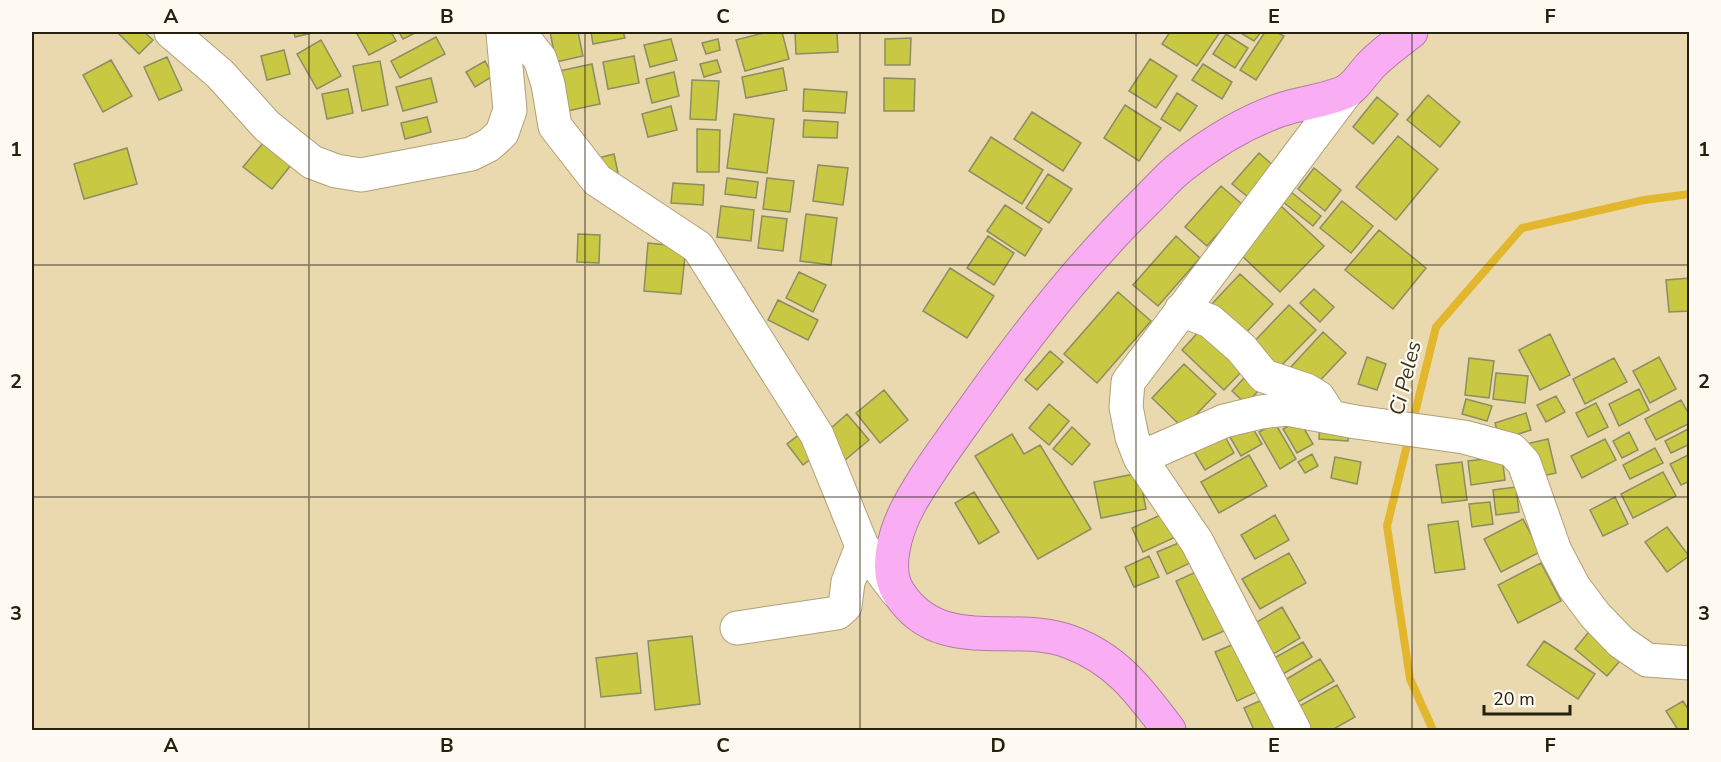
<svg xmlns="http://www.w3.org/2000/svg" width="1721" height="762" font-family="'Nunito Sans',sans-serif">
  <rect width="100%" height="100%" fill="#ead9ae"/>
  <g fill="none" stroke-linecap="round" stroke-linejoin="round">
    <path stroke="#e3b72d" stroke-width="8" d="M1412,425L1436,327L1522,228L1644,200L1690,194
      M1409,437L1387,526L1410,679L1433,730"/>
  </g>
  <path fill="#c8c843" stroke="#8b8d62" stroke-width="1.5" d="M117,32H144L153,40L139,54Z
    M294,32H316L295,37Z
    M356,32H391L396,41L369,55Z
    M399,32H417L403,39Z
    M550,32H578L583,56L556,62Z
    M591,32H623L625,38L593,44Z
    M767,32H782L789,59L745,71L736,40Z
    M795,32H837L838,52L796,54Z
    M1170,32H1220L1197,66L1162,44Z
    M1239,32H1261L1254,41Z
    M1265,32H1276L1284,36L1256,80L1240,70Z
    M1226,34L1248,48L1235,68L1213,54Z
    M436,37L445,54L400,78L391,61Z
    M911,38L910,65H885V39Z
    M671,39L677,60L650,67L644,45Z
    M718,39L720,50L706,54L702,43Z
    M321,40L341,76L317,89L297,54Z
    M284,50L290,74L267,80L261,56Z
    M634,56L639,83L608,89L603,62Z
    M167,57L182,90L159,100L144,67Z
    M1150,59L1177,76L1156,108L1129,91Z
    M111,60L132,96L103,112L83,75Z
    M717,60L721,72L704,77L700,64Z
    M380,61L388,105L362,111L353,66Z
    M485,61L493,76L475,87L466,72Z
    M592,64L600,104L567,111L559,71Z
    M1203,64L1232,82L1222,99L1192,80Z
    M783,68L787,90L746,98L742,77Z
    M674,72L679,96L652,103L646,79Z
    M431,78L437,102L403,111L396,87Z
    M884,78L915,79L914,111H884Z
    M692,80L719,81L716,120L690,119Z
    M348,89L353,113L327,119L322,94Z
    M804,89L847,92L845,113L803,111Z
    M1177,93L1197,106L1180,131L1161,119Z
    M1428,95L1460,122L1440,147L1407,120Z
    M1377,97L1398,114L1373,144L1353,127Z
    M1125,105L1161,128L1139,161L1104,138Z
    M671,106L677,130L648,137L642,114Z
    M1032,112L1081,143L1063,171L1014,139Z
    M734,114L774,119L767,173L727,168Z
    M427,117L431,132L405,139L401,123Z
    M804,120L838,122L837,138L803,137Z
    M697,129L720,130L719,172H697Z
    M1398,136L1438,169L1396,220L1356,187Z
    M991,137L1043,170L1022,204L969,171Z
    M263,143L291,165L272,189L243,167Z
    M127,148L137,184L84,199L74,164Z
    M1259,153L1275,167L1248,197L1232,184Z
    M614,154L618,173L598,178L594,159Z
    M818,165L848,168L843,205L813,201Z
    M1314,168L1341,190L1325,211L1298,189Z
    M1048,174L1072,189L1049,223L1026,208Z
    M727,178L758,182L756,198L725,194Z
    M767,178L794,181L790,212L763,209Z
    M673,183L704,185L703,205L671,203Z
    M1221,186L1243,205L1207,246L1185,227Z
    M1291,192L1321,216L1313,226L1283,202Z
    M1342,201L1373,226L1351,253L1320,228Z
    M1005,205L1042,229L1025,256L987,231Z
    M721,206L754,210L751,241L717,237Z
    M1281,206L1324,246L1280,292L1238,252Z
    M806,214L837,218L831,265L800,261Z
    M762,216L787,219L783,251L758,248Z
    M1379,230L1426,268L1393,309L1345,270Z
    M578,234L600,235L599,263L577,262Z
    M988,236L1014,253L994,285L967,268Z
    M1176,236L1200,258L1158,306L1133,285Z
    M648,243L686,247L681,294L644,291Z
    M950,268L994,296L967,338L923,311Z
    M799,272L826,285L813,312L786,298Z
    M1240,274L1273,304L1240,339L1208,308Z
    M1690,278V311L1669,312L1666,280Z
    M1314,289L1334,307L1320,322L1300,303Z
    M1118,292L1151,321L1097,383L1064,354Z
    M778,300L818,320L808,340L768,320Z
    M1289,305L1316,330L1275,372L1249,347Z
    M1202,328L1245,368L1224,390L1182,350Z
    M1323,332L1346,353L1312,389L1289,369Z
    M1550,334L1570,375L1540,390L1519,350Z
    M1050,351L1063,362L1037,390L1025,380Z
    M1367,357L1386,364L1377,390L1358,384Z
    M1659,357L1676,389L1650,403L1633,371Z
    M1469,358L1494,361L1489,398L1465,395Z
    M1614,358L1627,382L1585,404L1573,379Z
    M1184,364L1216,394L1183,428L1152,398Z
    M1496,373L1528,376L1525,403L1493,399Z
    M1244,378L1258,391L1246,404L1232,391Z
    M1639,389L1649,410L1619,426L1609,404Z
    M884,390L908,420L880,443L856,413Z
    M1556,396L1565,412L1546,422L1537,405Z
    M1466,399L1492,406L1487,421L1462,414Z
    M1681,400L1690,416V423L1656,440L1645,419Z
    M1596,403L1608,427L1588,437L1576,413Z
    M1049,404L1069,421L1049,445L1029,428Z
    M1526,413L1531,430L1500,440L1495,423Z
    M847,414L869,440L844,461L823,435Z
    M1248,420L1262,444L1241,456L1227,432Z
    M1299,420L1313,444L1297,453L1283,429Z
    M1275,423L1296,459L1280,469L1259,432Z
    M1320,423L1349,425L1348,441L1319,439Z
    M1072,427L1090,444L1072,465L1053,449Z
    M1690,428V444L1671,453L1665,441Z
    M1629,432L1638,450L1622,458L1613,441Z
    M801,433L817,454L803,465L787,444Z
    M1223,433L1234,453L1205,470L1193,450Z
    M1012,434L1024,454L1040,445L1091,529L1038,559L975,456Z
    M1548,439L1556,473L1534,478L1526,444Z
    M1605,439L1616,460L1582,478L1571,456Z
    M1655,448L1663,463L1630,479L1623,465Z
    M1312,454L1318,466L1305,473L1298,462Z
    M1690,454V481L1681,485L1670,464Z
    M1249,455L1267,486L1219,513L1201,482Z
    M1335,457L1361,462L1357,484L1331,478Z
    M1502,457L1505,480L1471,485L1468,461Z
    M1462,462L1467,500L1442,503L1436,465Z
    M1663,472L1676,496L1633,518L1621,494Z
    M1139,473L1146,509L1101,518L1094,482Z
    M1516,487L1519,512L1496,515L1493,490Z
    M974,492L999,532L979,544L955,503Z
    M1615,497L1628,524L1603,536L1590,510Z
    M1490,502L1493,524L1472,527L1469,504Z
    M1169,511L1180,535L1143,552L1132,528Z
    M1275,515L1289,540L1255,559L1241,535Z
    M1523,519L1540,552L1501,572L1484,539Z
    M1458,521L1465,569L1435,573L1428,525Z
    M1667,527L1689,556L1667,572L1645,542Z
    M1181,542L1190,563L1167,574L1157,552Z
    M1289,553L1306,583L1260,609L1242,579Z
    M1149,556L1159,577L1134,587L1125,567Z
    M1541,563L1561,601L1518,623L1498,585Z
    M1207,567L1233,627L1203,640L1176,581Z
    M1282,607L1300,638L1270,656L1252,625Z
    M1592,628L1625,655L1607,676L1575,649Z
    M692,636L700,704L655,710L648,641Z
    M1241,641L1263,689L1237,701L1215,652Z
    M1544,641L1595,674L1578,699L1527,665Z
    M1303,642L1312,657L1278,677L1269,661Z
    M637,653L641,693L601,697L596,658Z
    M1320,659L1334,681L1298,702L1285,680Z
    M1337,685L1355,717L1332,730H1309L1296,708Z
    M1271,696L1286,730H1254L1244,708Z
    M1683,701L1690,712V730H1678L1666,711Z"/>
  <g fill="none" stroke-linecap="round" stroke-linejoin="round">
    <g stroke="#b0a076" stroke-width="35">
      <path id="minor" d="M171,32L220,74L267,126L312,162L336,171L361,175L471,154L489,145L502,133L510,110L503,34L522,36L540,59L548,84L555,126L597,180L698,247L817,435L862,546L897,592
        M1181,310L1210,321L1241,348L1264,376L1306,390L1318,397L1331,417
        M1140,458L1224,421L1261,412L1287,409L1356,422L1464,437L1512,450L1524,463L1555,551L1574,587L1595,615L1621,642L1647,660L1690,663
        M737,628L837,613L845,606L848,582L862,546
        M1294,730L1197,542L1140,458L1132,437L1126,407L1128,382L1347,91"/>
    </g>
    <g stroke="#af7ca3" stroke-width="35">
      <path id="highway" d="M1169,730C1140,692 1118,660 1070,642C1014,620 940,657 899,593C883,569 896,530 908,507C928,470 956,434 980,400C1030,330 1084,261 1146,201C1158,189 1169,176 1182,166C1210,144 1246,122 1280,110C1301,103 1324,101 1345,92C1355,87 1364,72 1372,64C1384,52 1398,42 1411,32"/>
    </g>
    <use href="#minor" stroke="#fff" stroke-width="33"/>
    <use href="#highway" stroke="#f9aef3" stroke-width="33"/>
  </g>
  <path fill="none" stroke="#26200f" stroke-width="1.5" stroke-opacity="0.55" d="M309,32V730M585,32V730M860,32V730M1136,32V730M1412,32V730M32,265H1690M32,497H1690"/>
  <g text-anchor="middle" stroke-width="4.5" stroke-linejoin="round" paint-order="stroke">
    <g font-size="21" font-style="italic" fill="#3b331e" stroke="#fffbf3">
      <text transform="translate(1405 378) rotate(-76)" y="7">Ci Peles</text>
    </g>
  </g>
  <rect width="1721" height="762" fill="none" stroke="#fffbf3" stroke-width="66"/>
  <path d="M1484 705v9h86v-9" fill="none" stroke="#26200f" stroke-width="3"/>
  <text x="1493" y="705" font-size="18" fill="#26200f" stroke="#fffbf3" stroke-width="4.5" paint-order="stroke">20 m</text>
  <rect x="33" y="33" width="1655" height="696" fill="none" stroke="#26200f" stroke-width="2"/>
  <g font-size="20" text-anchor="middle" font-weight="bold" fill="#26200f">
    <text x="171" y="23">A</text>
    <text x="447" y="23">B</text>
    <text x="723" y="23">C</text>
    <text x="998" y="23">D</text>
    <text x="1274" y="23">E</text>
    <text x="1550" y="23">F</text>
    <text x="16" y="156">1</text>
    <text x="1704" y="156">1</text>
    <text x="16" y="388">2</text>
    <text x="1704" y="388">2</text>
    <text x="16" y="620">3</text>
    <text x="1704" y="620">3</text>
    <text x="171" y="752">A</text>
    <text x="447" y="752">B</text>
    <text x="723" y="752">C</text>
    <text x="998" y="752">D</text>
    <text x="1274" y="752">E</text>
    <text x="1550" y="752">F</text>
  </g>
</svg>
